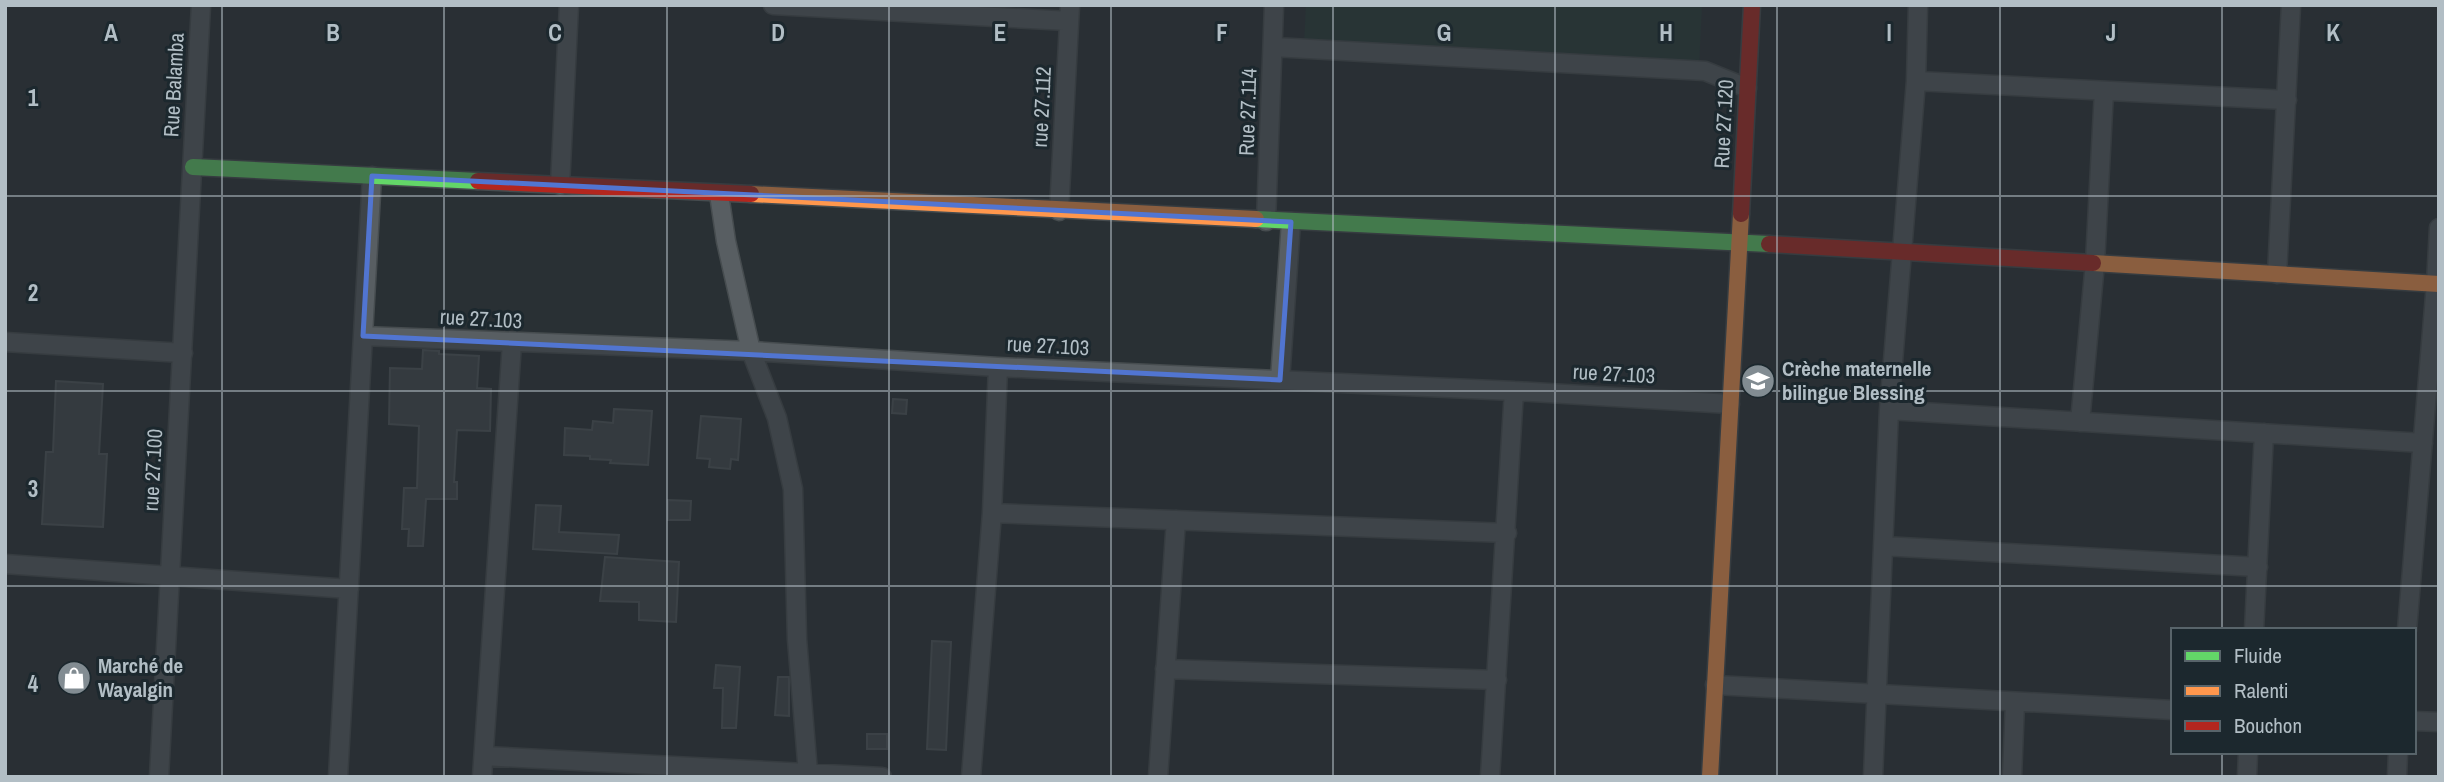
<svg xmlns="http://www.w3.org/2000/svg" width="2444" height="782" font-family="'Archivo Narrow',sans-serif">
  <rect width="100%" height="100%" fill="#293034"/>
  <path fill="#263a37" d="M1306,5H1702L1699,67L1304,46Z"/>
  <path fill="#42484c" stroke="#50585b" stroke-width="2" d="M423,350L439,351V354L479,356L477,388L491,389L490,431L457,430L454,482H457V499H426L423,546H408L409,529H402L404,488H417L419,426L389,424L390,368L422,369Z
    M56,381L103,384L99,454H107L103,527L42,524L46,452H53Z
    M893,399L907,400L906,414L892,413Z
    M614,409L652,411L648,465L610,463L611,460L590,459V456L564,455L565,428L592,430L593,421L613,423Z
    M701,416L741,419L738,460L731,459L730,469L709,467L710,459L697,458Z
    M668,500L691,501L690,520H668Z
    M536,505L561,506L559,532L619,535L617,554L533,549Z
    M605,557L679,562L676,622L639,620V602L600,601Z
    M932,641L951,642L946,750L927,749Z
    M716,665L740,667L736,728H722L723,688H714Z
    M778,677H789V716L775,715Z
    M867,734H887V749H867Z"/>
  <g fill="none" stroke-linecap="round" stroke-linejoin="round">
    <g stroke="#464c4f" stroke-width="21">
      <path id="street" d="M773,5L1069,21
        M1273,47L1688,70L1705,71L1747,88
        M1916,81L2287,100
        M560,185L569,5
        M719,194L726,241L751,351L777,418L793,489L797,639L808,773
        M1059,211L1070,5
        M1266,221L1274,5
        M2277,274L2291,5
        M363,336L751,351L998,367L1514,391L1730,404
        M5,342L183,353
        M1280,380L1291,222
        M1889,410L2423,443
        M2080,422L2095,263L2104,91
        M992,513L1507,533
        M1883,546L2258,567
        M5,564L349,589
        M2254,630L2264,433
        M2407,630L2436,284L2439,228
        M1165,669L1497,680
        M1715,685L2173,710
        M2414,721L2439,722
        M484,756L882,777
        M159,777L201,5
        M338,777L372,176
        M482,777L512,343
        M971,777L992,513L998,367
        M1158,777L1176,520
        M1490,777L1514,391
        M1873,777L1889,410L1916,81L1918,5
        M2012,777L2015,702
        M2247,777L2248,752
        M2397,777L2398,752"/>
    </g>
    <g stroke="#464c4f" stroke-width="19">
      <path id="fast" d="M193,167L478,181
        M1256,219L1769,244"/>
    </g>
    <g stroke="#464c4f" stroke-width="19">
      <path id="slow" d="M751,194L1256,219
        M2093,263L2439,284
        M1710,777L1741,214"/>
    </g>
    <g stroke="#464c4f" stroke-width="19">
      <path id="jam" d="M478,181L751,194
        M1741,214L1752,5
        M1769,244L2093,263"/>
    </g>
    <use href="#street" stroke="#585e62" stroke-width="18"/>
    <use href="#fast" stroke="#63d668" stroke-width="16"/>
    <use href="#slow" stroke="#ff974d" stroke-width="16"/>
    <use href="#jam" stroke="#b3261e" stroke-width="16"/>
  </g>
  <path d="M0 0H2444V782H0ZM372,176L1291,222L1280,380L363,336Z" fill="#293034" fill-opacity=".55" fill-rule="evenodd"/>
  <path fill="none" stroke="#5175d1" stroke-width="5" stroke-linejoin="round" d="M372,176L1291,222L1280,380L363,336Z"/>
  <path fill="none" stroke="#b2bec5" stroke-width="2" stroke-opacity="0.55" d="M222,5V777M444,5V777M667,5V777M889,5V777M1111,5V777M1333,5V777M1555,5V777M1777,5V777M2000,5V777M2222,5V630M5,196H2439M5,391H2439M5,586H2439M2222,752V777"/>
  <defs>
    <g id="school-disc" transform="scale(1.75)"><circle r="9.5" fill="#828c92" stroke="#1c282e"/><path d="M0-5L7-2L0 1L-7-2ZM-4 1L0 2.5L4 1V4Q0 6-4 4Z" fill="#fff"/></g>
    <g id="shop-disc" transform="scale(1.75)"><circle r="9.5" fill="#828c92" stroke="#1c282e"/><path d="M-5-2.5h2.3a2.7 3.5 0 0 1 5.4 0H5L5.5 6h-11ZM-1.5-2.5h3a1.5 2.3 0 0 0-3 0Z" fill="#fff"/></g>
  </defs>
  <g fill-rule="evenodd">
    <use href="#school-disc" x="1758" y="381"/>
    <use href="#shop-disc" x="74" y="678"/>
  </g>
  <g text-anchor="middle" stroke-width="6" stroke-linejoin="round" paint-order="stroke">
    <g font-size="21" fill="#b2bec5" stroke="#1c282e">
      <text transform="translate(174 85) rotate(-87)" y="7">Rue Balamba</text>
      <text transform="translate(1042 107) rotate(-87)" y="7">rue 27.112</text>
      <text transform="translate(1248 112) rotate(-88)" y="7">Rue 27.114</text>
      <text transform="translate(1724 124) rotate(-87)" y="7">Rue 27.120</text>
      <text transform="translate(481 319) rotate(3)" y="7">rue 27.103</text>
      <text transform="translate(1048 346) rotate(3)" y="7">rue 27.103</text>
      <text transform="translate(1614 374) rotate(3)" y="7">rue 27.103</text>
      <text transform="translate(153 470) rotate(-87)" y="7">rue 27.100</text>
    </g>
    <g font-size="21" font-weight="bold" fill="#b2bec5" stroke="#1c282e" text-anchor="start">
      <text x="1782" y="376">Crèche maternelle<tspan x="1782" dy="24">bilingue Blessing</tspan></text>
      <text x="98" y="673">Marché de<tspan x="98" dy="24">Wayalgin</tspan></text>
    </g>
  </g>
  <g font-size="23" text-anchor="middle" font-weight="bold" fill="#b2bec5" stroke="#1c282e" stroke-width="6" stroke-linejoin="round" paint-order="stroke">
    <text x="111" y="41">A</text>
    <text x="333" y="41">B</text>
    <text x="555" y="41">C</text>
    <text x="778" y="41">D</text>
    <text x="1000" y="41">E</text>
    <text x="1222" y="41">F</text>
    <text x="1444" y="41">G</text>
    <text x="1666" y="41">H</text>
    <text x="1889" y="41">I</text>
    <text x="2111" y="41">J</text>
    <text x="2333" y="41">K</text>
    <text x="33" y="106">1</text>
    <text x="33" y="301">2</text>
    <text x="33" y="497">3</text>
    <text x="33" y="692">4</text>
  </g>
  <rect width="2444" height="782" fill="none" stroke="#b2bec5" stroke-width="14"/>
  <rect x="2171" y="628" width="245" height="126" fill="#1c282e" stroke="#58646a" stroke-width="2"/>
  <rect x="2185" y="651" width="35" height="10" fill="#63d668" stroke="#58646a" stroke-width="2"/>
  <text x="2234" y="663" font-size="21" fill="#b2bec5">Fluide</text>
  <rect x="2185" y="686" width="35" height="10" fill="#ff974d" stroke="#58646a" stroke-width="2"/>
  <text x="2234" y="698" font-size="21" fill="#b2bec5">Ralenti</text>
  <rect x="2185" y="721" width="35" height="10" fill="#b3261e" stroke="#58646a" stroke-width="2"/>
  <text x="2234" y="733" font-size="21" fill="#b2bec5">Bouchon</text>
</svg>
